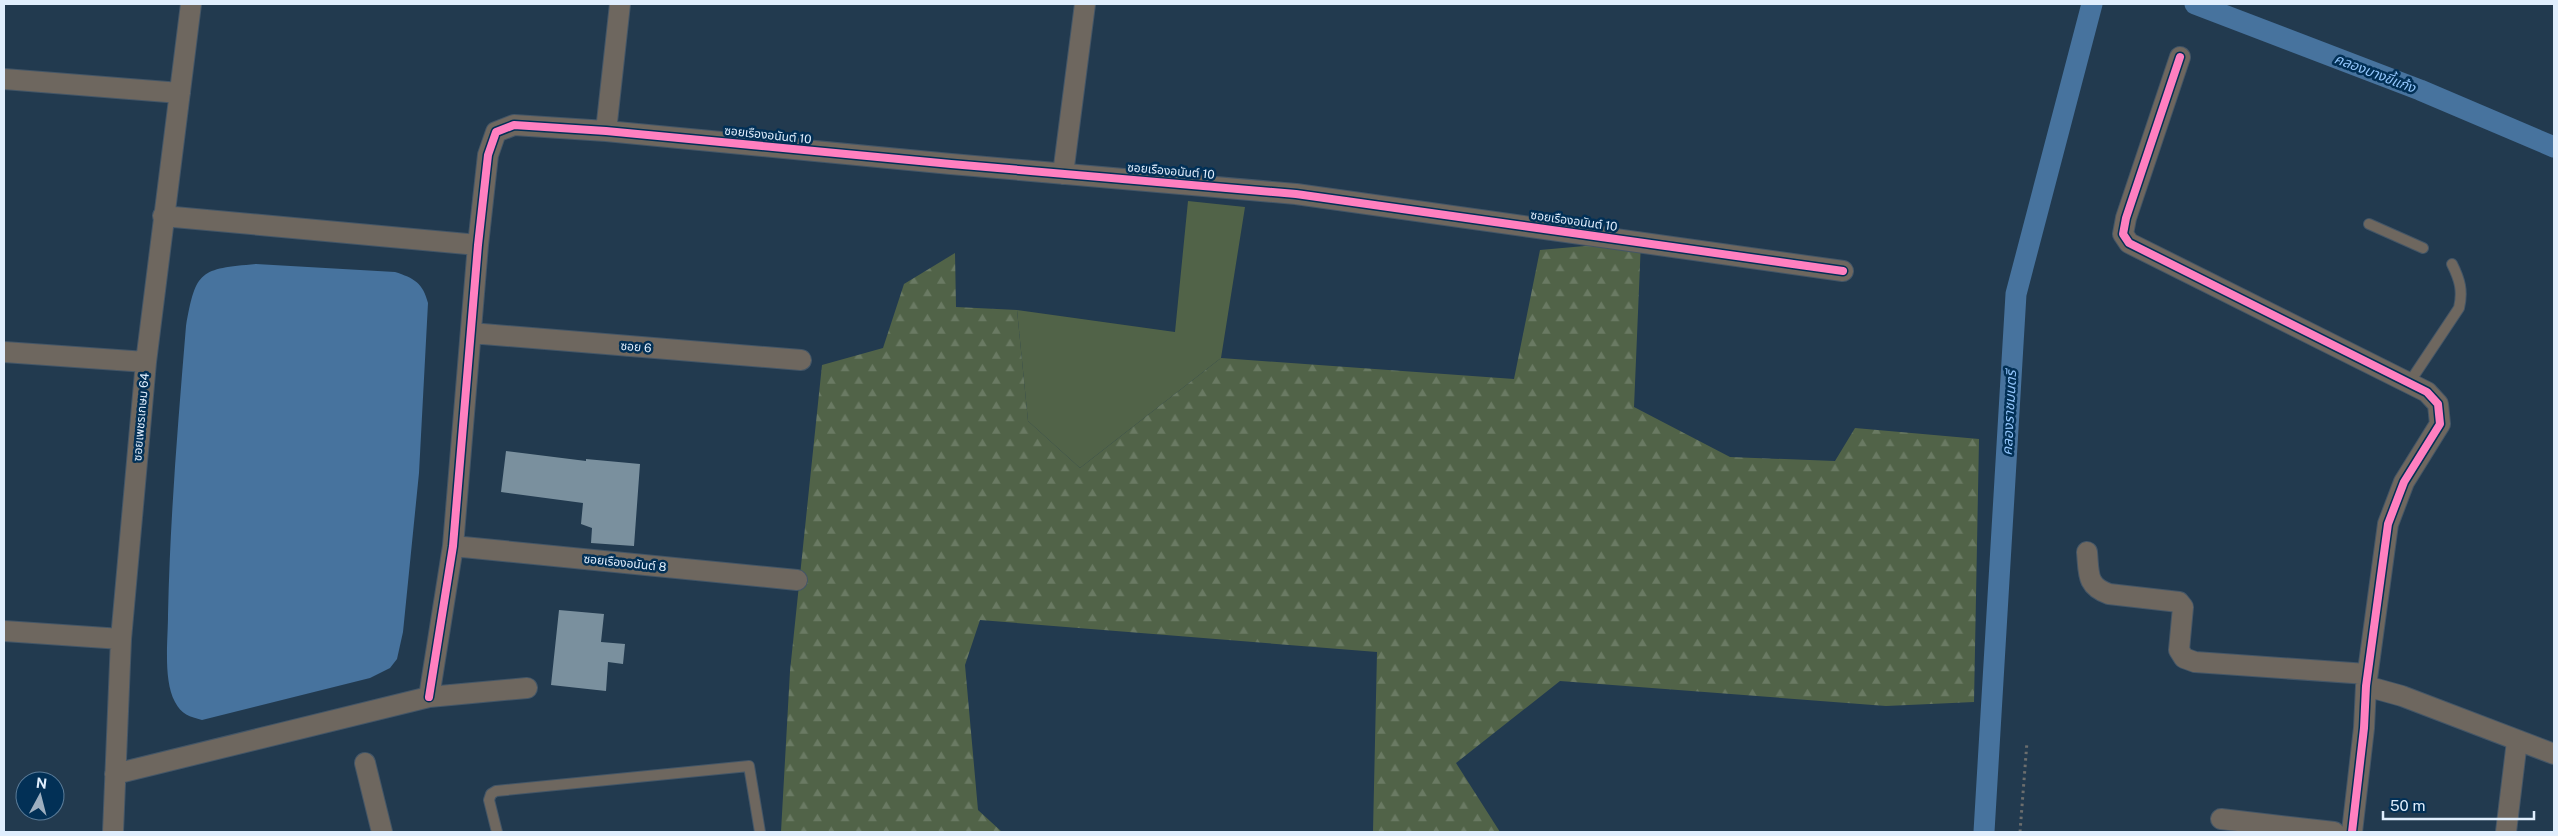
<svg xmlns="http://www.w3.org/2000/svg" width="2558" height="836" font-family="'Public Sans','Noto Sans Thai',sans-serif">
  <defs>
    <pattern id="forest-firs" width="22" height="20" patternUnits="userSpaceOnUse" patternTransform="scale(1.25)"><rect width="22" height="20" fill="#516348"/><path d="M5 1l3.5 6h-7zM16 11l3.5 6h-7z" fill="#6a7a63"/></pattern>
  </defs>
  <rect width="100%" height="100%" fill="#223a4f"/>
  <path fill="#516348" d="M1188,201L1245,207L1221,358L1080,468L1028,421L1017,310L1175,332Z"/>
  <path fill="url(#forest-firs)" d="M1641,241L1634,407L1730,457L1835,461L1855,428L1979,439L1974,702L1886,706L1560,681L1456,763L1500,832H1373L1377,652L980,620L965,665L978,810L1002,832H781L790,671L822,365L883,348L904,284L955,253L956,307L1017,310L1028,421L1080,468L1221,358L1514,379L1540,250Z"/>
  <path fill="#47739e" d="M256,264L395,272C414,278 423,283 428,303L419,473L403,632L397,659L390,668L370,678L202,720C190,717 181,714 175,702C163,680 168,640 168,615C170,518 178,423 186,326C196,270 200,269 256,264Z"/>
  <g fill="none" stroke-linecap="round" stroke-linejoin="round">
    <path stroke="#47739e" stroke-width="21" d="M2195,4L2420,90L2554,147
      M1984,832L2016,294L2092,4"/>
  </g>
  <path fill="#7a909e" d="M506,451L586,461V459L640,464L634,546L591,543L592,528L581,524L583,503L501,492Z
    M559,610L604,614L601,642L625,644L623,664L608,662L606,691L551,685Z"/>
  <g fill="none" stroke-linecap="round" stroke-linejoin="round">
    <g stroke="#445667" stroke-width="12">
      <path id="lane" d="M2369,224L2423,248
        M2409,383L2459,308C2463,291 2460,280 2452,264
        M497,832L489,800L491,794L496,791L749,766L760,832"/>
    </g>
    <g stroke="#445667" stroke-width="22">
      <path id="street" d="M2180,57L2126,218L2123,234L2129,243L2427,392L2438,404L2440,424L2404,482L2388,524L2366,686L2364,728L2352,832
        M4,79L180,93
        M606,131L620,4
        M1063,174L1085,4
        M163,216L478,245
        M471,333L801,360
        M4,352L146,362
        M453,546L797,580
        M2087,552C2089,573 2086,586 2109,594L2179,602L2183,607L2179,650L2184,658L2195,662L2367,674
        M4,631L121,639
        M2366,686L2402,696L2554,754
        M429,697L453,546L478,245L488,155L496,132L514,125L606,131L951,164L1296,194L1843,271
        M365,763L382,832
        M115,774L429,697L527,688
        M2221,819L2334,832
        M113,832L121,639L146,362L191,4
        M2506,832L2517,741"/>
    </g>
    <path stroke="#6c6e6e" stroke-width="3" stroke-dasharray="2.5 4" stroke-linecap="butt" d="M2020,832L2027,742"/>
    <use href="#lane" stroke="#6e675f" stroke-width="10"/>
    <use href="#street" stroke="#6e675f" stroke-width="20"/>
    <g stroke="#023056" stroke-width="11">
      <path id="cycleway" d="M2180,57L2126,218L2123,234L2129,243L2427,392L2438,404L2440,424L2404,482L2388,524L2366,686L2364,728L2352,832
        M429,697L453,546L478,245L488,155L496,132L514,125L606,131L951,164L1296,194L1843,271"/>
    </g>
    <use href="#cycleway" stroke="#ff80c0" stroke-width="8"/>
  </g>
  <g text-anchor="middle" stroke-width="5" stroke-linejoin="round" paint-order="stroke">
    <g font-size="12" fill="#e0eefd" stroke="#023056">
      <text transform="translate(768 135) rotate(6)" y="4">ซอยเรืองอนันต์ 10</text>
      <text transform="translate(1171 171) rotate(5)" y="4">ซอยเรืองอนันต์ 10</text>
      <text transform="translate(1574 221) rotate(8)" y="4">ซอยเรืองอนันต์ 10</text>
      <text transform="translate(636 347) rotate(5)" y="4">ซอย 6</text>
      <text transform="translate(141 417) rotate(-85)" y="4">ซอยเพชรเกษม 64</text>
      <text transform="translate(625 563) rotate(6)" y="4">ซอยเรืองอนันต์ 8</text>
    </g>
    <g font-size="14" font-style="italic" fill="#93c6fc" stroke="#023056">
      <text transform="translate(2375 73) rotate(21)" y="5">คลองบางขี้แก้ง</text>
      <text transform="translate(2009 413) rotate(-87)" y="5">คลองราชมนตรี</text>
    </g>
  </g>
  <rect width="2558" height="836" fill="none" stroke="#e0eefd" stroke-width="10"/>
  <g transform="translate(40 796) rotate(7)"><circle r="24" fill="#023056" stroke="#5b7c99"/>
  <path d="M0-4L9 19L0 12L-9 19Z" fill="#9eafc0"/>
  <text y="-8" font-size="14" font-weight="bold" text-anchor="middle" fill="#e0eefd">N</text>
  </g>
  <path d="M2383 811v8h151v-8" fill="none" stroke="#e0eefd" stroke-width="2.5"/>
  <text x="2390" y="811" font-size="15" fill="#e0eefd" stroke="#023056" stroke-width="4" paint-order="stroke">50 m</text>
</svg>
